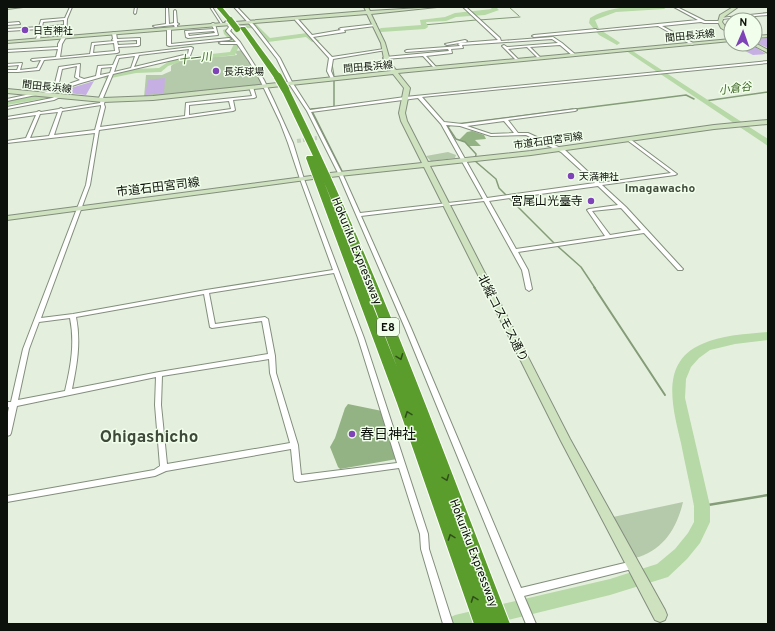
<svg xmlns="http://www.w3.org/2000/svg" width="775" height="631" font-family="Overpass,'Noto Sans JP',sans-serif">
  <rect width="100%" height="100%" fill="#e4f0dd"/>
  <path fill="#b5c9ab" d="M244,50L265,85L144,97L146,75H162L171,71V66C184,55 219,58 237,55L235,51Z
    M448,152L456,155L455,158L431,161L426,156Z
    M683,502C677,528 663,551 635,558L613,517Z"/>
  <path fill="#94b384" d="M472,131L484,135L486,139L475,140L481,146H468L465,142L459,140L467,132Z
    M348,404L382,411L397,459L340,469L338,467L330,447L335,438L345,408Z"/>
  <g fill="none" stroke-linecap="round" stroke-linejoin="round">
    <path stroke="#849c78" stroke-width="1" d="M509,7L519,16
      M479,20L520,17
      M424,25L476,20
      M317,41L328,53
      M332,64L334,75"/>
    <path stroke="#849c78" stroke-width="1.5" d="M333,74L334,77
      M334,78V107L311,109L342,171
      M705,101L768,92
      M576,109L686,95L694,99
      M457,124L573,109
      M451,125L448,127L456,139L465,142L476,154L475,161L496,179L499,188L554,243L581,267L595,288"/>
    <path stroke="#849c78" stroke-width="2" d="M594,287L665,395
      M674,398L678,399"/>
    <path stroke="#849c78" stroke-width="2.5" d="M702,506L768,495"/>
    <path fill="#b7d8a7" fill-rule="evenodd" d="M489,7H496L499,10L485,15L456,17L446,21L426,22L428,27L425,29L381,32L378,30L381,28L421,25L420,20L445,17L455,13L492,9Z
      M667,7L664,9L616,12L595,20L599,29L619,42L620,43L617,45L599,35L589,23L590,18C612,4 641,7 667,7Z
      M256,24L270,38L307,33L320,41L312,42L306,37L268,42L254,28L231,29L229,32L240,44L235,55L183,61L168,66L161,72L136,73L106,79L102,77L136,69L159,68L171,60L183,57L230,52L234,44L224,34L223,30L233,26Z
      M631,50L768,139V146L629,53L628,52Z
      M50,93H53V97L7,105V101Z
      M768,332V340L735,344L710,350L699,358L691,367L686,379L685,398L710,506V522L700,543L687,559L668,577L610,595L492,624H446L449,618L455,615L610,579L657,564L675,549L688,533L694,522V506C690,485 685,464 681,443C673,409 659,362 702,344C723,335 746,334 768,332Z"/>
  </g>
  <path fill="#c6afe2" d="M768,38V48L755,42V39Z
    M731,44H750L766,54L753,55Z
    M165,78L164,93L145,95L148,80Z
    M94,81L86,95L59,92L61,91Z"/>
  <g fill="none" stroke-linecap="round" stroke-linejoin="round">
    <path stroke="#c4cfbe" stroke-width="4" stroke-dasharray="4 2" stroke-linecap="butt" d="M297,141L317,138"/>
    <g stroke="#838e7d" stroke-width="2">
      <path id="street" d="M70,7H72L67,19L66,37L62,44L60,57L90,54L92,43L114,41L112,40L113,39L112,33L114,32L116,33L117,39L140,38V45L138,46L118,47L119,52L117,53L44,60L39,70L18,72H7V70H17L19,65L7,66V64L22,63L20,70L37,68L41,60L33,61L31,60L32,59L56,57L58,49L7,52V50L58,47V44L62,37L64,27L42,29L40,39L38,40L36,39L39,29L7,31V29L39,27L41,20L65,18ZM64,20V25L42,27L43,22ZM137,40V44L118,45L117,41ZM114,43L115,51L93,53L94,45Z
        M135,7H137L136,13L135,14L134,13Z
        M166,7H168L169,24L174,23V11L175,10L176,11L177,23L179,24L177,25V28H175L174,25L155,27L153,26L166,24Z
        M210,7H212L223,24H221Z
        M234,7H237L255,26L280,58L292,82L310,110L405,97L768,61V63L422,97L444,122L462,124L576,109L577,110L575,111L508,120L518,133H528L565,150L600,183L671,173L627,140L630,139L677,174L675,175L602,185L626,207L682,268L683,269L682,270H678L644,233L518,252L528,270L532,289L529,291L526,289L522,270L484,201L361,216L411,328L521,588L633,561L636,562L637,565L636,568L524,596L536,624H526L405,328L338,173L307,111L288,82L277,59L253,28ZM418,98L441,124L483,199L360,213L342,173L311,112ZM504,121L514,133L491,134L467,126ZM446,125L460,126L491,136L526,135L561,152L595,183L487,198ZM598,186L618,205L589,209L587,210L605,236L516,249L489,201ZM621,208L622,209L641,230L610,235L592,211Z
        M463,7H466L500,38L501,41L553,37L562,43L576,55L573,56L560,45L530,47L541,58L539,59L527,47L508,49L518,59V61H517L502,46L504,45L507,47L558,43L552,39L462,45L463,48L451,49L452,53L426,56L437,68L435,69L423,56L385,59L383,58L385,57L449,51L448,49L406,52L405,51L407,50L460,46L458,44L460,43L498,40Z
        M674,7H677L705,21H720L722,22L720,23H704L701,22L662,26L693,43L694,44L692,45L658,26L534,37L532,36L534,35L596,29L597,30L698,20Z
        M768,13V15L721,19L720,18Z
        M295,18H297L312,35L341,30L339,29L341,28L376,24L375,26L344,30L345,32L313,37L332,57L384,49L386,50L333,59L331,71L334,78L331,79L327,71L329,58L295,20Z
        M227,21L233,27L230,31L240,42L264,80L274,101L293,143L304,179L364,338L428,534L429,549L453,624H443L421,549L420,534L399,468L298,482L295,481L294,479L291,449L166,471L155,476L7,502V496L154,470L160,466L155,405L156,377L17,406L11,433L10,435L7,436V417L9,407L7,408V402H11L23,349L86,185L95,133L7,143V141L26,138L36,115L7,119V117L37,112L39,111L41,112L59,109L61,108L63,109L100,103L101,100L99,98L109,75L81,83L45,95H43V93L60,87L55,83L59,67L80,64L79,77L84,79L96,76L98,66L113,65L117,56L191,47L193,48L190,56L113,74L103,98L105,100L104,104L105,107L100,127L185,116L186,103L252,96L249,87L251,86L253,87L256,97L254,98L233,100L235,110L233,111L99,130L90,185L41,318L73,314L206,290L333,270L300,179L288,143L280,122L260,80L249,61L237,44H221L219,43L221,42H236L226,31L229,27L225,22ZM189,49L188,54L134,67L139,55ZM135,56L131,68L114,72L119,58ZM77,66L75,77L80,80L63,86L59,83L62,69ZM112,67L110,73L100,75L101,68ZM229,101L231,109L189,115V105ZM101,105V107L95,130L54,135L62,111ZM58,112L49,136L30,138L40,114ZM334,273L358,338L397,463L301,475L298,445L276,373L275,356L268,319L265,317L215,324L209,293ZM204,294L210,327L212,328L262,321L268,354L159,372L72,389C77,365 81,342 76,317ZM70,318C75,343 71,366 65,391L18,400L29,349L39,322ZM269,359L270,373L290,443L167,464L161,405L162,376Z
        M19,22L20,24L7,25V23Z
        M213,23L215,24L218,35L188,38L186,37L185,31L214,29L211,24ZM214,31L215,33L189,36L188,33Z
        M169,28L171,29V44L229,38L231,39L229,40L169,46L167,45V29Z
        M465,40L467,41L466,42L447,45L445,44Z
        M35,93L37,94L36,95L7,101V99Z
        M59,95L61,96L60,97L54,100L7,109V107L52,98Z"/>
    </g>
    <g stroke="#838e7d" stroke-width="2">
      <path id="secondary" d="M7,7H23L7,9Z
        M364,7H368L370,11L437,7L371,14L385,43L391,64L396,70L731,39V41L398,73L410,88L405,113L407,121L428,162L531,151L714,125L768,120V124L714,129L531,155L430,166L570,439L665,610L667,615L665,620L660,622L655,620L561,441L424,167L330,177L327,175L330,173L422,163L401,121L399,113L404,88L393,74L153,100L103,102L7,93V89L103,98L153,96L391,71L385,64L381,43L367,14L7,43V41L366,11Z
        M733,7H738L724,17L722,22L725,26L731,31V34L721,28L718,22L720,15Z
        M768,35V37L755,38V36Z
        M755,43L768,50V53L751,44Z
        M311,176L313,177V179L7,220V216Z"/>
    </g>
    <g stroke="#fff" stroke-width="2">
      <path id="highway" d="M216,7H222L232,19V21H228Z
        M241,27H245L282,77L281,79H275L240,28Z
        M282,87L289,89C375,262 440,444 510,624H474L397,403L306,158L307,156H313L281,89ZM324,182L363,277L397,367Z"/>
    </g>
    <use href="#street" fill="#fff" fill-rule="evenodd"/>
    <use href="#secondary" fill="#cee2c0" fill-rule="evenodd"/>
    <use href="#highway" fill="#5b9d2d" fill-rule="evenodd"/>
    <g stroke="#fff" stroke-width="8" stroke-linecap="butt">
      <path id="highway-bridge-far1" d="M230,20L237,29"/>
    </g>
    <g stroke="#fff" stroke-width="10" stroke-linecap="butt">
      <path id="highway-bridge" d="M278,77L285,89"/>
    </g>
    <use href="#highway-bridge-far1" stroke="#5b9d2d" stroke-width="6"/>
    <use href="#highway-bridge" stroke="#5b9d2d" stroke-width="8"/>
  </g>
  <defs><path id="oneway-chevron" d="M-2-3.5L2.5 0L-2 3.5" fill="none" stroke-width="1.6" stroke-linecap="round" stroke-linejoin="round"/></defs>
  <g stroke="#30501a">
    <use href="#oneway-chevron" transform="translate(400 357) rotate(69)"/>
    <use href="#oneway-chevron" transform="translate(408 414) rotate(-110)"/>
    <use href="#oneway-chevron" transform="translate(446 478) rotate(69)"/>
    <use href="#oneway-chevron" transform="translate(451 537) rotate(-110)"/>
    <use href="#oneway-chevron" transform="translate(474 599) rotate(-110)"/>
  </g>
  <g fill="#7f43b8" stroke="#f1feeb" stroke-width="1.5">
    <circle cx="25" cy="30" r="4"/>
    <circle cx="216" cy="71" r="4"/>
    <circle cx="571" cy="176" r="4"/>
    <circle cx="591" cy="201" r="4"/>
    <circle cx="352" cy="434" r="4"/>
  </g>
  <g text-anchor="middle" stroke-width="3" stroke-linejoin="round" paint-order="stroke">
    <g font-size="10" fill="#0d110b" stroke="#f1feeb" text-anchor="start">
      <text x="33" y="34">日吉神社</text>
      <text x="224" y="75">長浜球場</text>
      <text x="579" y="180">天満神社</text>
    </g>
    <g font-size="10" fill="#0d110b" stroke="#f1feeb">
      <text transform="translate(690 35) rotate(-6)" y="4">間田長浜線</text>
      <text transform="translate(368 66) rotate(-5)" y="4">間田長浜線</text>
      <text transform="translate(47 86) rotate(6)" y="4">間田長浜線</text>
      <text transform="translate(548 140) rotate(-8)" y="4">市道石田宮司線</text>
    </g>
    <g font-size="11" font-style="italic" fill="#3c6423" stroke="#f1feeb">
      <text transform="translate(195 58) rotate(-7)" y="4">十一川</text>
      <text transform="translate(735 88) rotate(-8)" y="4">小倉谷</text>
    </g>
    <rect fill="#f1feeb" stroke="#51584e" stroke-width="1" x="377" y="318" width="22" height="18" rx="3"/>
    <g font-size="11" font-weight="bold" fill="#0d110b">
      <text x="388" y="331">E8</text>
    </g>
    <g font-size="12" fill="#0d110b" stroke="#f1feeb">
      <text transform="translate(158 187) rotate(-7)" y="4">市道石田宮司線</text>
      <text transform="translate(357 251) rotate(68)" y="4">Hokuriku Expressway</text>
      <text transform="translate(503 318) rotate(63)" y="4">北縦コスモス通り</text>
      <text transform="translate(474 553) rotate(69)" y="4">Hokuriku Expressway</text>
    </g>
    <g font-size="12" font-weight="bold" fill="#3f493a" stroke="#f1feeb">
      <text x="660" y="192">Imagawacho</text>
    </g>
    <g font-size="12" fill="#0d110b" stroke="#f1feeb" text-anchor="end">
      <text x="583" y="205">宮尾山光臺寺</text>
    </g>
    <g font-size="14" fill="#0d110b" stroke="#f1feeb" text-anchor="start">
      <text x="360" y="439">春日神社</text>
    </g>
    <g font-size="17" font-weight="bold" fill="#3f493a" stroke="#f1feeb">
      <text x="149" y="442">Ohigashicho</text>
    </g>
  </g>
  <rect width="775" height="631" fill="none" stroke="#0d110b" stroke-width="16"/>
  <g transform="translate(743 32) rotate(2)"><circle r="19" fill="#f1feeb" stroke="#969f91"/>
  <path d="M0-3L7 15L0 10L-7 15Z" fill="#7f43b8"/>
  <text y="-6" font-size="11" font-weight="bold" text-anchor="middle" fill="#0d110b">N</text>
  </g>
</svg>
